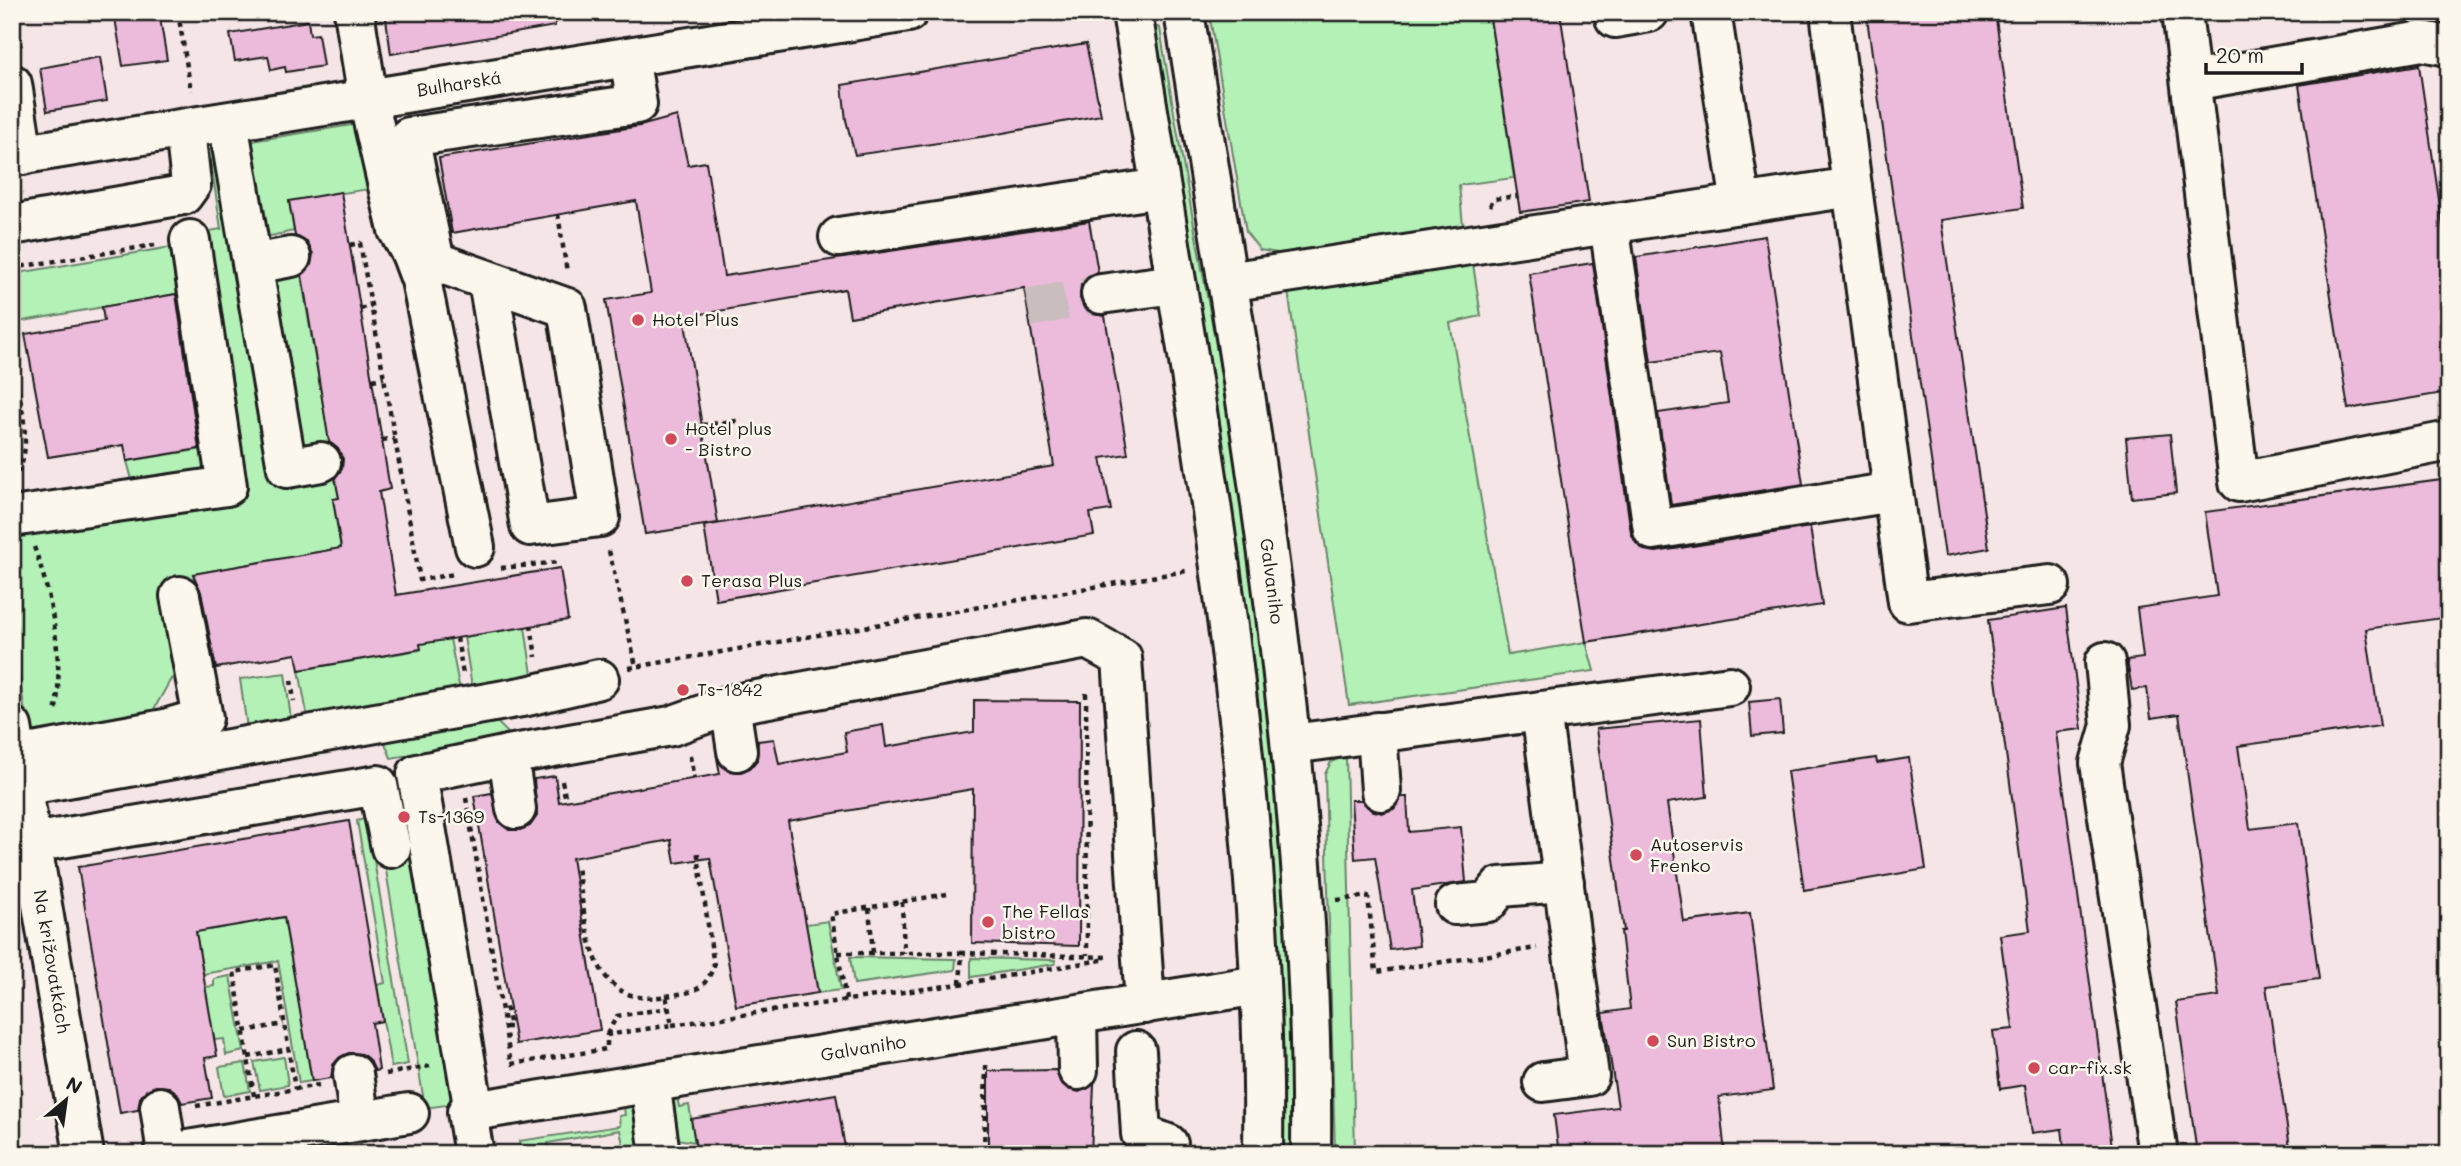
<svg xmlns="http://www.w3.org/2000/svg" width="2461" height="1166" font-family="Mali,sans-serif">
  <rect width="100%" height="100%" fill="#f6e5e7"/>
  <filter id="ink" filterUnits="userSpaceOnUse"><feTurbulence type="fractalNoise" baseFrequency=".0143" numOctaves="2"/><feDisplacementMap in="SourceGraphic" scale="14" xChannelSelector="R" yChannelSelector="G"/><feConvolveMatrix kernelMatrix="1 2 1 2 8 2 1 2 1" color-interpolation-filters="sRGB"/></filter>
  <g filter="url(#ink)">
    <path fill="#b3f1b7" stroke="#68866a" stroke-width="2" d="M1209,12H1489L1514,178L1459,185L1463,225L1283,254L1260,250L1246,232Z
      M1152,25L1160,28C1188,207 1226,383 1253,562C1283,758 1295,956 1294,1154H1280L1275,951L1263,760L1239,568Z
      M370,122L383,187L289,201L294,231L256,239L240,143Z
      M227,146L294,458L262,283L301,275L339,498L333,500L341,548L193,574L196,591L182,670L171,679L149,718L29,738L12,630V535L141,513L127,461L204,449L198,352L187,354L177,294L12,323V274L177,246L182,236L221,229L209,150Z
      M1473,264L1481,316L1450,323L1508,655L1586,642L1594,671L1349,705L1288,291Z
      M525,627L534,688L474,699L464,637Z
      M450,639L462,701L309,725L299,670L420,650V644Z
      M285,673L292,727L248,735L240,679Z
      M490,715L513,738L391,758L380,731Z
      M1346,755L1355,1154H1335L1325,774L1331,762Z
      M367,818L408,1064L391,1067L377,985L385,983L357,821Z
      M416,831L461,1103L425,1108L384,858Z
      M284,917L312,1081L299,1083L278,961L203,974L196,932Z
      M828,921L841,990L818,993L806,924Z
      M850,957L956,959L955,970L854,984Z
      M971,958L1055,960V964L971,977Z
      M230,976L244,1051L226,1055L224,1039L214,1040L205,987L214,986V979Z
      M284,1057L288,1085L260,1090L254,1062Z
      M245,1063L250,1091L224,1096L219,1067Z
      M675,1085L679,1107L689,1105L695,1142L677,1139L668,1091Z
      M622,1093L634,1097L640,1146L625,1154L620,1130L548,1143L549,1154H521L519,1141L620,1126L619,1116L625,1115Z"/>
    <path fill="#ecbada" stroke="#1c1c1c" stroke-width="2" d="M114,12H159L167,60L123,66Z
      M385,12H554L555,26L391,54Z
      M1489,12H1560L1589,202L1520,212Z
      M1866,12H1995L2023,208L1941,220L1989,548L1945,556Z
      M308,21L310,35L318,34L323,66L286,72L285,67L271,70L268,56L235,61L230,34Z
      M1086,44L1101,115L987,136L855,155L846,120L842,85Z
      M100,57L107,101L47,111L40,68Z
      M2419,65L2449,267V392L2348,409L2299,85Z
      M677,116L688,165L706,162L724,276L1089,221L1098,272L1088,276L1081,285L1080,298L1084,308L1092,314L1105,316L1128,454L1101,458L1111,510L1090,513L1094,535L716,600L704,526L1054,466L1024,288L850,317L845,289L684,317L718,523L645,534L606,300L651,293L636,201L452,233L439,158L640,126Z
      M341,192L390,489L379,492L396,595L560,568L568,620L420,644L421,649L299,670L296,654L216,668L201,592L193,574L341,548L333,499L339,498L335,478L342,469L343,459L338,449L329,442L302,275L311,265L313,254L307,242L295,236L289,201Z
      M1765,236L1803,484L1671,505L1658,413L1728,403L1720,353L1651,362L1636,257Z
      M1593,263L1631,533L1636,543L1644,550L1656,552L1810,527L1822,605L1586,642L1529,273Z
      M176,294L199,449L127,461L124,445L48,457L25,334L104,321L102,307Z
      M2170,434L2176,493L2132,498L2126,438Z
      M2449,479V617L2366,629L2380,726L2238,746L2250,829L2298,823L2319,979L2266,986L2291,1154H2197L2176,1002L2219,996L2179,714L2151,718L2147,688L2132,690L2127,660L2143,658L2137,608L2217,596L2205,512Z
      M2066,608L2082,729L2056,732L2113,1154H2065L2062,1129L2032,1133L2025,1085L2000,1089L1993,1031L2013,1029L2000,935L2030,931L1988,620Z
      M1780,699L1783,733L1752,736L1749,702Z
      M974,700L1080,701L1079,946L972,943L973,789L788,821L818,993L736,1006L710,858L675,863L671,840L572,858L600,1030L516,1044L474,796L492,793L499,822L509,830H520L530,826L537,816L534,779L555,776L559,802L720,774L717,758L728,771L741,772L750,768L757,760L758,741L774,739L779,764L847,752L844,732L883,725L886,747L974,732Z
      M1701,719L1707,797L1667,803L1684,922L1750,913L1773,1090L1719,1097L1725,1154H1559L1554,1115L1618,1107L1603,1013L1630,1009L1621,931H1624L1596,729Z
      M1876,758L1877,763L1909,758L1926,869L1804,890L1787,771Z
      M1401,797H1407L1409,832L1461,827L1466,882L1412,890L1419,946L1390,950L1375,857L1355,859L1351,800H1362L1371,810L1382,813L1394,809Z
      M349,821L383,1021L372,1023L379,1070L375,1071L370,1061L362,1054L349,1053L340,1057L333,1065L331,1078L312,1081L284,917L196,932L217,1056L205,1058L212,1098L182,1103L177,1093L169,1087L156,1086L146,1090L140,1098L138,1110L120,1113L78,867Z
      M1056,1070L1060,1082L1068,1089L1079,1092L1094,1084L1091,1154H1040V1147H988V1071Z
      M836,1094L846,1154H697L691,1119Z"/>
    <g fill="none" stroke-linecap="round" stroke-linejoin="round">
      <path stroke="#cabdbe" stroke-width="38" stroke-dasharray="38 19" stroke-linecap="butt" d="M1028,308L1101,294"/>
      <g stroke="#1c1c1c" stroke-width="44">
        <g id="minor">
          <path d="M354,12L368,99L398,230L411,253L567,308L600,517L530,526L488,281"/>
          <path d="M1711,12L1741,204"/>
          <path d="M1830,12L1852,187"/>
          <path d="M2182,12L2239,482L2449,441"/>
          <path d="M1615,18L1649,12"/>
          <path d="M2191,81L2422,41L2449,46"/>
          <path d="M12,84L23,155"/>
          <path d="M228,122L287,468L321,462"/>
          <path id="s1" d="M12,156L908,12"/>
          <path d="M1609,224L1653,530L1893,492"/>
          <path d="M12,225L183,195L191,184L185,129"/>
          <path d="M839,237L1160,188"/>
          <path d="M411,253L421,280L475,547"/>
          <path d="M435,262L409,137L637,104L629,57"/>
          <path d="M253,264L291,257"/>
          <path d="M1227,282L1852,187L1908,602L2050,585"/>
          <path d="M1101,294L1175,284"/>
          <path d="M12,517L227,486L190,240"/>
          <path d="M2105,662L2111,725L2100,763L2158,1154"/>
          <path d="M730,705L737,751"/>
          <path d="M1541,711L1589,1076L1543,1082"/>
          <path id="s2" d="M12,727L84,1154"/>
          <path d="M1377,732L1381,791"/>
          <path d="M1292,744L1730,686"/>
          <path d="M508,755L671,726L730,705L1087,639L1122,658L1145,1004"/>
          <path d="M17,756L165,729L203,718L180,596"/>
          <path d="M22,786L527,696L599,679"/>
          <path d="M32,843L378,785L391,848"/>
          <path d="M1455,905L1488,902L1500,887L1564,882"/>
          <path d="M1077,1015L1078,1070"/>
          <path d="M1136,1051L1141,1134L1168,1144V1154"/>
          <path d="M353,1074L360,1121"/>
          <path d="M650,1083L660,1154"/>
          <path d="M160,1107L167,1153"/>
          <path d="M474,1111L417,774L508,755L516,809"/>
          <path d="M164,1154L409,1113"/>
          <path id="s3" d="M474,1154L467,1112L1259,985"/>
        </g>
      </g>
      <g stroke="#1c1c1c" stroke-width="44">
        <g id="major">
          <path d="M1132,12C1192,390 1268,770 1263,1154"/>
          <path id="s4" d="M1184,12C1244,391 1315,769 1311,1154"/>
        </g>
      </g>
      <path stroke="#1c1c1c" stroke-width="4.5" stroke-dasharray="5 5" stroke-linecap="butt" d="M15,12L21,50
        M178,12L191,91
        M1490,206L1493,199L1518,196
        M558,214L567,272
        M350,245L360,243L420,580L454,574
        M12,268L155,245
        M360,309L371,306
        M12,370C21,394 36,461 12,478
        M372,380L384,378
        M702,425L737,421
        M382,440L394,438
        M34,547C51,591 65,667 55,713
        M609,551L636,666
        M501,568L559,562
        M531,625L536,657
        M457,638L463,674
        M629,668L1186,571
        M291,680L294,701
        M1086,693L1087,955
        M690,756L694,779
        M562,781L566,801
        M466,798L511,1064L607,1049V1035L672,1025L666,996C587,1011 587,923 577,867
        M1337,900L1368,896L1376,972L1537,948
        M902,902L904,953
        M869,908L873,953
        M838,953H962
        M960,984L962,953L1108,957
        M666,996C692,992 703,993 714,966L697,849
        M846,1000L831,914L947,894
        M672,1025L960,984L1107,959
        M505,1027H510L506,1007H510
        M244,1031L284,1024
        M607,1034L617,1016L668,1008
        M248,1057L289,1049
        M986,1065L984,1152L1032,1154
        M386,1074L430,1066
        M254,1096L234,972L275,965L295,1089
        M196,1106L319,1085
        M411,1154L424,1152"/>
      <use href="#minor" stroke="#fbf7ec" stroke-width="38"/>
      <use href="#major" stroke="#fbf7ec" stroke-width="38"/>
    </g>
  </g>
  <g fill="#d1495b" stroke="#fbf7ec" stroke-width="2.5">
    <circle cx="638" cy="320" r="7"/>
    <circle cx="671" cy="439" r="7"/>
    <circle cx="687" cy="581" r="7"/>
    <circle cx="683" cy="690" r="7"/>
    <circle cx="404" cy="817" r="7"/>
    <circle cx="1636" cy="855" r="7"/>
    <circle cx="988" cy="922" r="7"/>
    <circle cx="1653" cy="1041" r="7"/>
    <circle cx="2034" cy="1068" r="7"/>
  </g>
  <g text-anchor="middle" stroke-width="5" stroke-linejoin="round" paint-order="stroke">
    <g font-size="18" fill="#1c1c1c" stroke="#fbf7ec">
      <text dy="6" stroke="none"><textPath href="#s1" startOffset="453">Bulharská</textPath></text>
      <text dy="6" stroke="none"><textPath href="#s4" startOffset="576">Galvaniho</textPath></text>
      <text dy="6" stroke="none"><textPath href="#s2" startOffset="238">Na križovatkách</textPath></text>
      <text dy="6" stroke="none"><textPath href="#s3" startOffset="444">Galvaniho</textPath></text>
    </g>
    <g font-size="18" fill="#1c1c1c" stroke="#fbf7ec" text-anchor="start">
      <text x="652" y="326">Hotel Plus</text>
      <text x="685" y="435">Hotel plus<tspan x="685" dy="21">- Bistro</tspan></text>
      <text x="701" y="587">Terasa Plus</text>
      <text x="697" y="696">Ts-1842</text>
      <text x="418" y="823">Ts-1369</text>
      <text x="1650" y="851">Autoservis<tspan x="1650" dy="21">Frenko</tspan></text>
      <text x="1002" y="918">The Fellas<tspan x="1002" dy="21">bistro</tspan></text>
      <text x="1667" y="1047">Sun Bistro</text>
      <text x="2048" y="1074">car-fix.sk</text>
    </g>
  </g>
  <rect width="2461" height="1166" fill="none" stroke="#fbf7ec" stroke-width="42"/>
  <rect x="21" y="21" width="2419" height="1124" fill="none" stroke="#1c1c1c" stroke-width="2.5" filter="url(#ink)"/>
  <g transform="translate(66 1100) rotate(29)" stroke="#fbf7ec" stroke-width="5" paint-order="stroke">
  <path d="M0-5L12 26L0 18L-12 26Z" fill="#1c1c1c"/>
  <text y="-10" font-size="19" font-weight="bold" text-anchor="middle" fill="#1c1c1c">N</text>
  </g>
  <path d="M2206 63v10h96v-10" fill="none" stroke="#1c1c1c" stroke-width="3.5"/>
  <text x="2216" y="63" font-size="21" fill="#1c1c1c" stroke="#fbf7ec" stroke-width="5" paint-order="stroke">20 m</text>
</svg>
